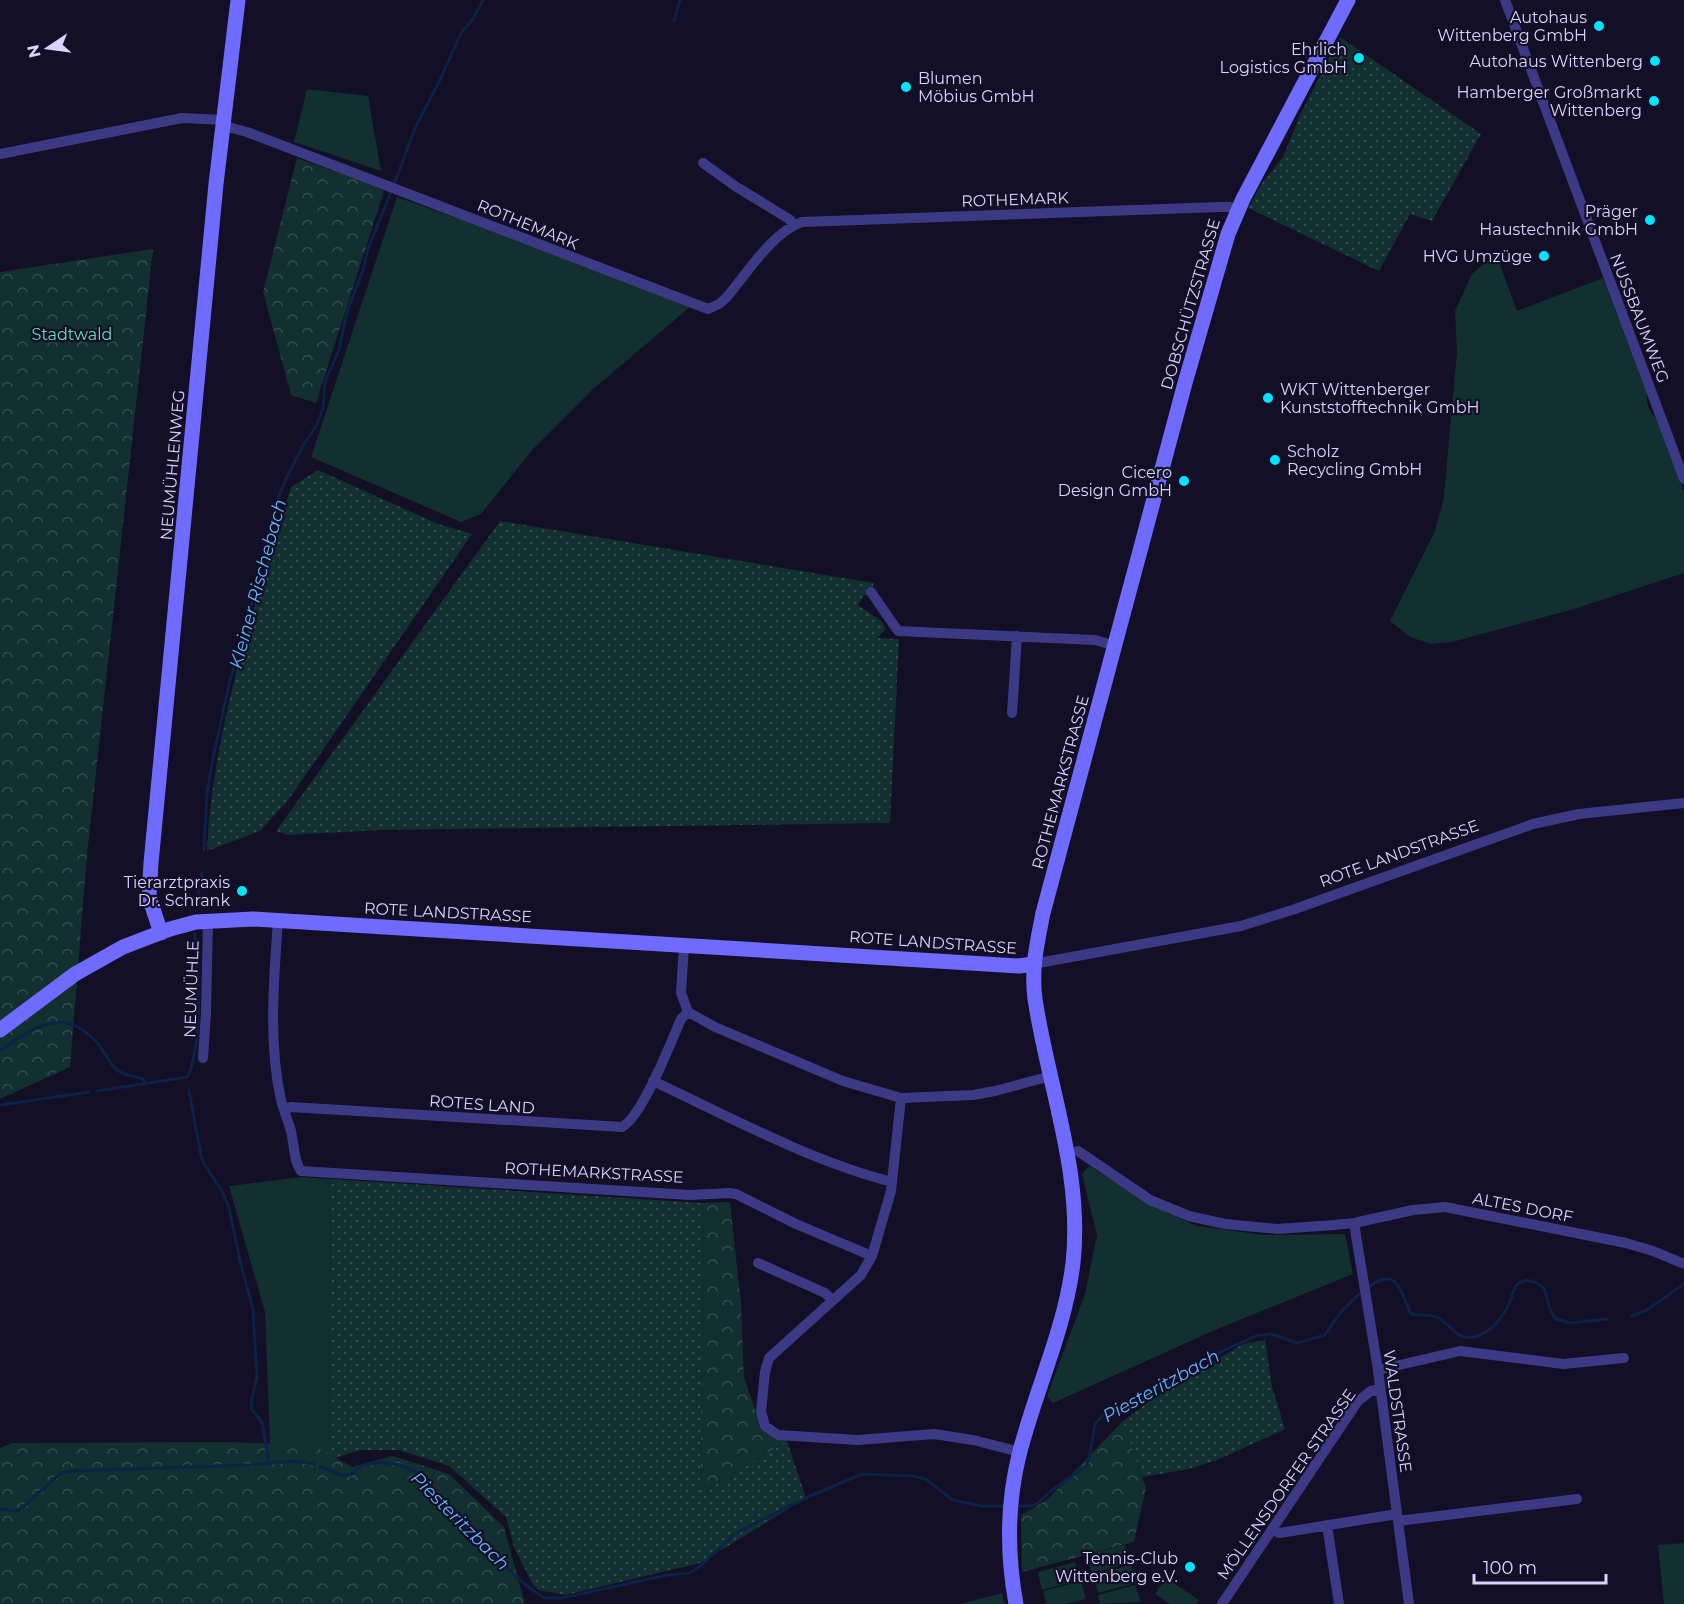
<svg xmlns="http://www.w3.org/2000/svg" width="1684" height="1604" font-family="Montserrat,sans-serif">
  <defs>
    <pattern id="forest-crowns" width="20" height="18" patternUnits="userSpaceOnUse" patternTransform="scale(1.5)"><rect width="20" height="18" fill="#12302f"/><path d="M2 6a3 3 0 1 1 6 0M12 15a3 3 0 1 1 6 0" fill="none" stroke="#344d4e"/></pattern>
    <pattern id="garden-dots" width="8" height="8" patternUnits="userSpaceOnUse" patternTransform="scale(1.5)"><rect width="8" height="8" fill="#12302f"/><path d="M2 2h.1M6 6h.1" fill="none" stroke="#344d4e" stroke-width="1.8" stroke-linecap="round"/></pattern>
  </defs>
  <rect width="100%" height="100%" fill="#130f26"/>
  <path fill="#12302f" d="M307,89L368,96L381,171L294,142Z
    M397,197L488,229L690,307L592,390L533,449L481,514L461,522L311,457Z
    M1496,254L1517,311L1603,278L1647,394C1646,405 1650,412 1657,420L1684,491V573L1574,609L1452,642L1431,644L1410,637L1390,621L1435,531L1444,497L1457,351L1455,311L1472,274Z
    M1089,1166L1152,1206L1197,1226L1264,1235L1345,1234L1353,1274L1215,1330L1053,1403L1047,1396L1085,1294L1097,1235L1082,1174Z
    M301,1177L331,1179L329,1460L313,1445L270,1444L265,1312L229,1186Z
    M1684,1543V1604H1664L1658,1545Z
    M1125,1545L1130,1563L1092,1573L1087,1555Z
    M1075,1562L1080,1580L1042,1590L1038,1572Z
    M1131,1565L1136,1583L1098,1593L1093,1575Z
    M1166,1578L1199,1600L1196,1604H1170L1155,1594Z
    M1081,1581L1086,1599L1066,1604H1046L1043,1591Z
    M1135,1585L1141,1602L1100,1604L1098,1595Z
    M1002,1593L1005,1604H960Z"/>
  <path fill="url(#forest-crowns)" d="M297,158L373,185L384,191L316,403L291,395L263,292Z
    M153,249L87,855L70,1067L0,1099V272Z
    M730,1202L741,1304L744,1378L762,1429L787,1441L700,1494L703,1276L702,1203Z
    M1123,1421L1146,1488L1134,1542L1022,1572L1021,1515L1047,1500Z
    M224,1442L313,1445L352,1467L393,1456L449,1474L504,1527L525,1604H0V1448L12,1443Z"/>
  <path fill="url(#garden-dots)" d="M1340,37L1481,134L1432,221L1410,214L1379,271L1248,208L1262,183L1283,157L1300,115Z
    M318,470L438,524L472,534L289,799L260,831L207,851C213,726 255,605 291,487Z
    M500,521L874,583L870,595H864L858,605L881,621L886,629L877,638L899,639L890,823L382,830L288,835L276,831Z
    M331,1179L702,1203L703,1276L700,1494L787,1441L806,1498L700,1563L566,1595L538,1590L532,1583L514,1547L506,1517L449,1466L399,1450H360L329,1460Z
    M1265,1340L1272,1387L1285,1429L1217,1460L1189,1469L1142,1477L1123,1421L1155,1397L1243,1344Z"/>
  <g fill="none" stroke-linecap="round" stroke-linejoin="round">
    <path stroke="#0c2248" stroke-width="3" d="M674,21L680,0
      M395,182L415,128L440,80L461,33L473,19L483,0
      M204,850L207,794L212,763L230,680L246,625L275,506L285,481L304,444L316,426L323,409L325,382L339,350L347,312L363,270L368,249L391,192
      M196,906L202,873
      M0,1050C35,1028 64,1004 98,1044C105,1052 109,1063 117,1070C126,1077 134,1075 143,1079L145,1084
      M187,1077C192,1070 192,1063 194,1055C202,1014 197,975 195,934
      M189,1090L201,1156L205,1166L221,1189L229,1208L241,1265L253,1309L257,1377L251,1403L252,1410L262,1422L269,1463
      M97,1091L187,1077
      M0,1105L89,1092
      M1367,1288C1399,1264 1400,1293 1411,1314C1420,1316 1431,1314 1439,1318C1451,1325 1457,1341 1474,1337C1492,1333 1505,1315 1511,1299C1513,1293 1514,1286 1519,1283C1528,1277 1538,1283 1544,1288L1551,1312L1556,1319L1570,1323L1607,1319
      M1632,1316L1647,1310L1684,1284
      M321,1467L341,1475H350L363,1465L382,1462L400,1465L414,1471L422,1476L430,1492L461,1525L527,1586L544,1598H562L667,1575L689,1573L698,1568L736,1533L810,1496L862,1474L913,1476L925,1479L953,1500L981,1506H1006
      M1016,1506H1032L1038,1503L1052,1490L1086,1466L1089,1459L1095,1424L1104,1414L1112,1408L1158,1390L1207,1358L1256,1336L1271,1334L1297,1343L1325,1335L1340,1313L1361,1292
      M0,1509L16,1511L22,1508L60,1474L69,1471L250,1465C270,1463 294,1459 314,1464"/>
    <path stroke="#3d3a85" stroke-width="10" d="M1505,0L1684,479
      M224,126L247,132C401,191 554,250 708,309L719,304L726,298C746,275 772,232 802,222L1219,207H1230L1237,210
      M0,154L182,118L224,120
      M703,163L735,186L789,219L794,225
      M871,592L898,631L1095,640L1116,646
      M1012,713L1017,636
      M278,920C274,979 268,1042 281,1100C284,1111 288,1121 291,1131C294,1144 294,1162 301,1171L690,1195L729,1193L736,1194L796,1224L872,1256
      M1033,964L1241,926L1295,909L1533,824L1579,814L1684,803
      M688,1012L715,1027L843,1081L901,1098L973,1095L995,1091L1051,1076
      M203,1058L206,1013L208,920
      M653,1081C730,1117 810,1161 892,1182
      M901,1098L891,1191L872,1256L861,1275L769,1358L765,1372L761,1411L765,1426L778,1435L858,1440L934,1434L973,1440L1020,1452
      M284,1109L291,1107L622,1127C642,1117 671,1042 681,1019L688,1012L681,993L684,945
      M1078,1151L1150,1200L1189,1216L1225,1224L1277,1229L1334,1225L1354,1223L1413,1210L1445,1207L1626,1243L1653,1251L1684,1264
      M1354,1223L1378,1370L1409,1604
      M758,1263L825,1293L832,1300
      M1378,1370L1460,1351L1563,1364L1624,1358
      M1398,1521L1577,1499
      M1327,1525L1339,1604
      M1272,1530L1280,1533L1397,1514
      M1222,1604L1358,1401L1371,1391L1380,1389"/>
    <path stroke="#6f6bff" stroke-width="15" d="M161,933L149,897L151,863L216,184L238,0
      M0,1030L75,974L123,947L170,929L196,922L253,919L1019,966L1033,964
      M1016,1604C1007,1555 1007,1504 1019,1455C1035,1391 1065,1330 1073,1263C1083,1173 1048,1086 1035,999C1031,969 1037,943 1043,913L1185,383L1228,234L1243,199L1348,0"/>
  </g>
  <g fill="#00e5ff" stroke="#130f26" stroke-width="2">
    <circle cx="1599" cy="26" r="6"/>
    <circle cx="1359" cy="58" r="6"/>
    <circle cx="1655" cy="61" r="6"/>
    <circle cx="906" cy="87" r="6"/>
    <circle cx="1654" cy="101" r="6"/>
    <circle cx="1650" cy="220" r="6"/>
    <circle cx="1544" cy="256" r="6"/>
    <circle cx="1268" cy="398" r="6"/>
    <circle cx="1275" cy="460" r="6"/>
    <circle cx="1184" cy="481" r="6"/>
    <circle cx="242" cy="891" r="6"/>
    <circle cx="1190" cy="1567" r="6"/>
  </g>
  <g text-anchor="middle" stroke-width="4.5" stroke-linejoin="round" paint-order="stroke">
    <g font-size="16" fill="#d9d4ff" stroke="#130f26" text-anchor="end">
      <text x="1587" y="23">Autohaus<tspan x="1587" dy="18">Wittenberg GmbH</tspan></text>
      <text x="1347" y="55">Ehrlich<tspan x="1347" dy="18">Logistics GmbH</tspan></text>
      <text x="1643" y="67">Autohaus Wittenberg</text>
      <text x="918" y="84" text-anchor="start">Blumen<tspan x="918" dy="18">Möbius GmbH</tspan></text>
      <text x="1642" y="98">Hamberger Großmarkt<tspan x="1642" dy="18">Wittenberg</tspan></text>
      <text x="1638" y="217">Präger<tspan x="1638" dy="18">Haustechnik GmbH</tspan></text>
      <text x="1532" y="262">HVG Umzüge</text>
      <text x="1280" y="395" text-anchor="start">WKT Wittenberger<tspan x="1280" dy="18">Kunststofftechnik GmbH</tspan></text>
      <text x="1287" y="457" text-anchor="start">Scholz<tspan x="1287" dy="18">Recycling GmbH</tspan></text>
      <text x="1172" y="478">Cicero<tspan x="1172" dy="18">Design GmbH</tspan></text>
      <text x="230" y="888">Tierarztpraxis<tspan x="230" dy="18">Dr. Schrank</tspan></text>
      <text x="1178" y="1564">Tennis-Club<tspan x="1178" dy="18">Wittenberg e.V.</tspan></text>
    </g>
    <g font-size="16" fill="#d9d4ff" stroke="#130f26">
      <text transform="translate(1015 199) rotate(-2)" y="6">ROTHEMARK</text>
      <text transform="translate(528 224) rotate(22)" y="6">ROTHEMARK</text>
      <text transform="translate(1190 304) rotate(-74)" y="6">DOBSCHÜTZSTRASSE</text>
      <text transform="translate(1640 318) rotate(69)" y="6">NUSSBAUMWEG</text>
      <text transform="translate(172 465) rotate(-85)" y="6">NEUMÜHLENWEG</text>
      <text transform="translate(1060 782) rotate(-75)" y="6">ROTHEMARKSTRASSE</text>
      <text transform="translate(1399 853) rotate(-20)" y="6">ROTE LANDSTRASSE</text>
      <text transform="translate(448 912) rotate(3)" y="6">ROTE LANDSTRASSE</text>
      <text transform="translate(933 942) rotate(4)" y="6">ROTE LANDSTRASSE</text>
      <text transform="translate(191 989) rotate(-88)" y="6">NEUMÜHLE</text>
      <text transform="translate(482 1104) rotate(4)" y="6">ROTES LAND</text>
      <text transform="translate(594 1172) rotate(3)" y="6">ROTHEMARKSTRASSE</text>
      <text transform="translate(1523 1207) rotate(11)" y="6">ALTES DORF</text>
      <text transform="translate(1398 1411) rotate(82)" y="6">WALDSTRASSE</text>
      <text transform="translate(1286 1484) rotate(-55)" y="6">MÖLLENSDORFER STRASSE</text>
    </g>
    <g font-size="16" fill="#5fe0c0" stroke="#130f26">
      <text x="72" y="340">Stadtwald</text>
    </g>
    <g font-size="18" font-style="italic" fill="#62b6ff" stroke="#130f26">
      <text transform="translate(258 584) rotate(-75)" y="6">Kleiner Rischebach</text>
      <text transform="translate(1161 1386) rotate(-29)" y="6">Piesteritzbach</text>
      <text transform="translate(460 1521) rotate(45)" y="6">Piesteritzbach</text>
    </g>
  </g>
  <g transform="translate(48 48) rotate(257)" stroke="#130f26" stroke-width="4.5" paint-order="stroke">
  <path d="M0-4.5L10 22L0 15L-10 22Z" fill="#d9d4ff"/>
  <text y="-9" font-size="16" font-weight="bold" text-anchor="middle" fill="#d9d4ff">N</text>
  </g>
  <path d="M1474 1574v9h132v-9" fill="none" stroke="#d9d4ff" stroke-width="3"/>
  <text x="1483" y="1574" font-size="18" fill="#d9d4ff" stroke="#130f26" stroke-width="4.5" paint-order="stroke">100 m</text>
</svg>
